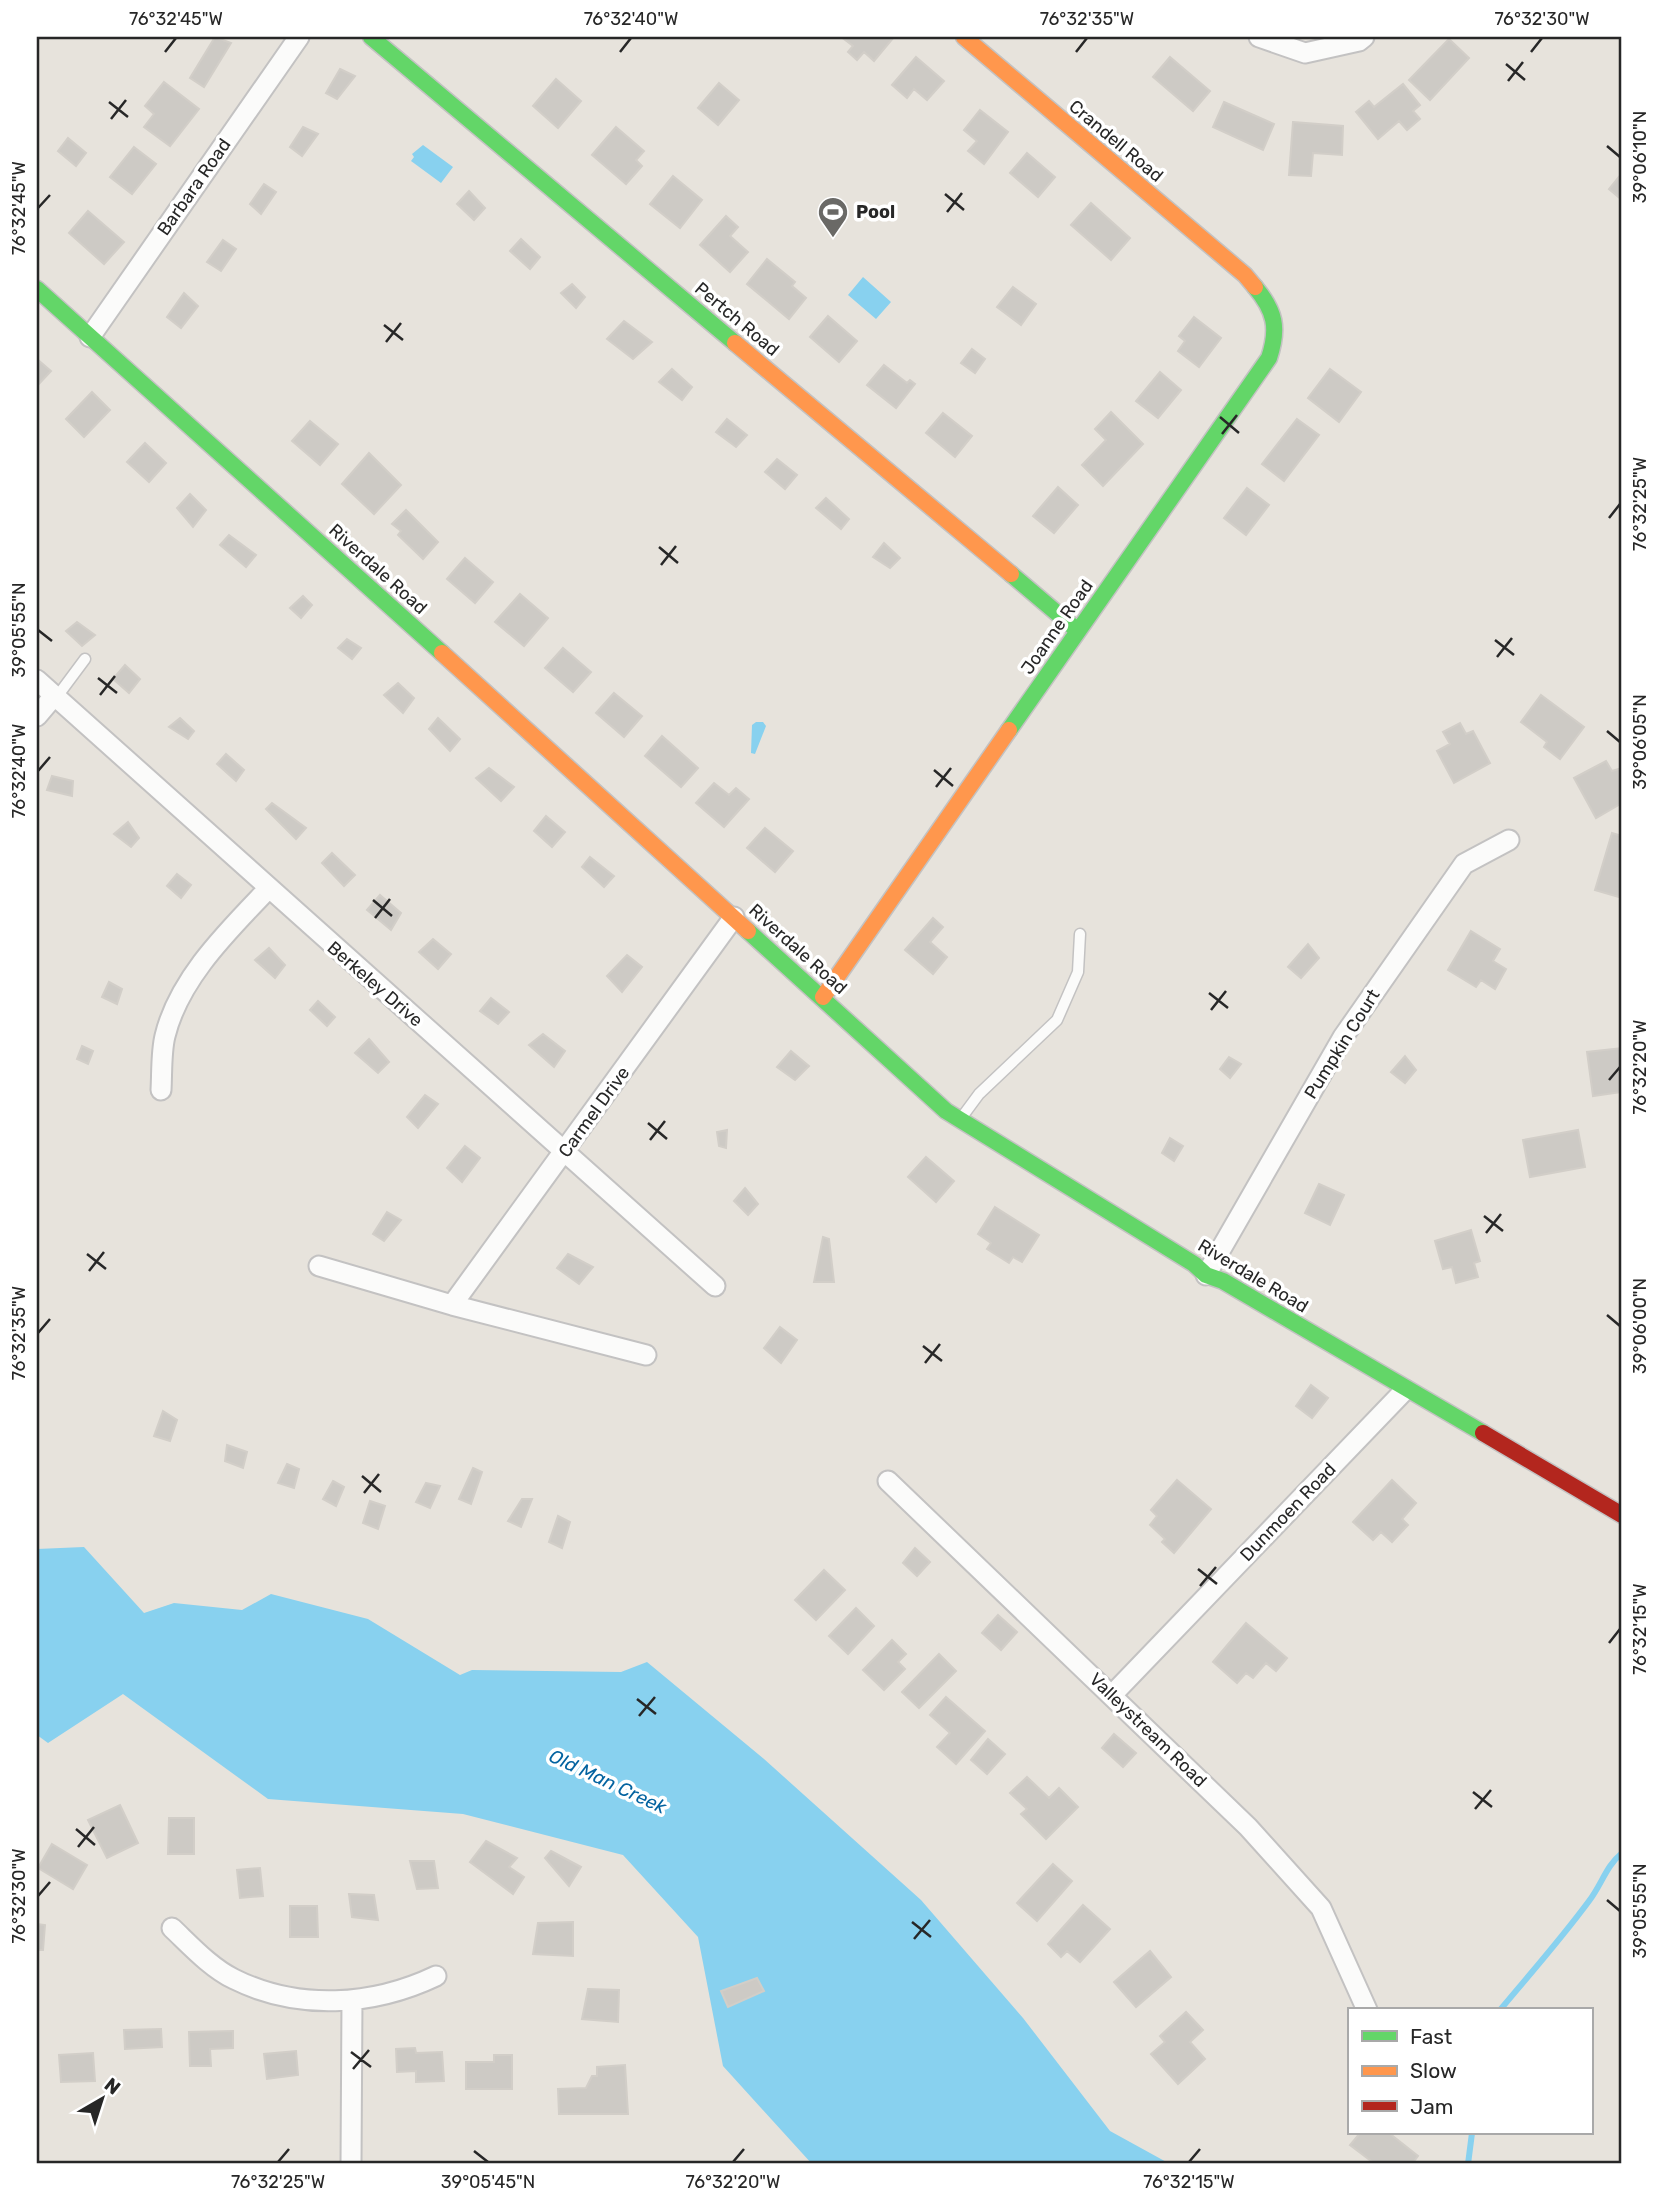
<svg xmlns="http://www.w3.org/2000/svg" width="1659" height="2201" font-family="Rubik,sans-serif">
  <rect width="100%" height="100%" fill="#e7e3dc"/>
  <path fill="#88d1ef" d="M423,145L453,167L441,183L411,161L414,157L412,154Z
    M863,277L891,302L876,319L848,295Z
    M756,722H763L766,726L755,754L751,753L752,725Z
    M84,1547L144,1613L174,1603L242,1610L271,1594L368,1619L460,1675L472,1670L621,1672L647,1662L764,1759L921,1900L1023,2018L1110,2131L1170,2164H812L723,2066L698,1937L623,1855L463,1814L268,1799L123,1694L48,1743L37,1735V1549Z"/>
  <g fill="none" stroke-linecap="round" stroke-linejoin="round">
    <path stroke="#88d1ef" stroke-width="6" d="M1500,2010C1530,1974 1561,1939 1589,1901C1602,1884 1606,1866 1622,1853
      M1468,2164L1472,2133"/>
  </g>
  <path fill="#cdcac5" stroke="#d2cec8" stroke-width="2" d="M215,37L231,43L204,87L190,78Z
    M847,37H894L874,61L864,52L857,60L848,52L853,46L844,39Z
    M1449,39L1469,58L1430,100L1409,80Z
    M916,57L944,81L927,100L914,89L907,98L892,85Z
    M1170,57L1210,91L1193,111L1153,77Z
    M340,69L355,76L337,99L326,93Z
    M556,79L581,101L558,128L533,106Z
    M164,82L199,109L170,146L144,127L154,114L145,106Z
    M719,83L739,100L718,125L698,108Z
    M1403,84L1420,105L1413,111L1420,119L1407,130L1399,121L1378,139L1356,112L1369,101L1374,107Z
    M1224,102L1274,124L1263,150L1213,127Z
    M980,110L1008,132L984,164L968,151L977,141L964,130Z
    M1293,122L1343,126L1342,155L1313,153L1311,176L1289,175Z
    M303,127L318,134L302,156L290,147Z
    M616,127L644,151L636,160L642,166L626,184L592,155Z
    M68,138L86,153L76,166L58,151Z
    M134,147L156,164L132,194L110,177Z
    M1027,153L1055,177L1038,197L1010,173Z
    M1622,173V200L1609,189Z
    M673,176L702,200L680,228L650,204Z
    M264,184L276,192L261,214L250,204Z
    M469,191L485,208L474,220L457,204Z
    M1091,203L1130,238L1111,260L1071,225Z
    M88,211L124,242L104,264L69,233Z
    M726,216L738,227L730,236L748,252L730,272L700,245Z
    M521,239L540,257L530,269L510,251Z
    M223,240L236,249L221,271L207,262Z
    M767,259L795,282L792,286L806,298L789,319L747,284Z
    M572,284L585,297L576,308L561,293Z
    M1013,287L1036,304L1021,325L997,307Z
    M184,293L198,306L181,328L167,317Z
    M828,316L857,341L839,362L810,337Z
    M1194,317L1221,338L1199,367L1178,351L1185,341L1179,336Z
    M624,321L652,342L633,359L607,339Z
    M972,349L985,359L975,373L961,363Z
    M37,359L51,371L37,386Z
    M884,365L907,383L910,380L915,384L896,408L867,385Z
    M672,369L692,387L682,400L659,382Z
    M1330,369L1361,392L1339,422L1308,398Z
    M1160,372L1181,390L1158,418L1136,401Z
    M92,392L110,410L84,437L66,419Z
    M1111,412L1143,444L1103,486L1082,465L1106,440L1095,429Z
    M943,413L972,436L955,457L926,433Z
    M727,419L747,435L736,447L716,432Z
    M1297,419L1319,435L1284,481L1262,464Z
    M310,421L338,444L320,465L292,441Z
    M145,443L166,463L149,482L127,462Z
    M369,453L401,485L374,514L342,484Z
    M777,459L797,475L785,489L765,472Z
    M1058,487L1078,505L1054,533L1033,516Z
    M1247,488L1269,505L1246,535L1224,518Z
    M190,494L206,510L193,527L177,508Z
    M826,498L849,519L841,529L816,508Z
    M406,510L438,542L423,559L398,535L401,531L392,524Z
    M229,535L256,555L246,567L220,545Z
    M884,543L900,558L890,568L873,557Z
    M465,558L493,582L475,603L447,579Z
    M520,594L548,618L524,646L495,622Z
    M303,596L312,605L301,618L290,608Z
    M77,622L95,635L82,646L66,631Z
    M347,639L361,648L352,659L338,648Z
    M563,648L591,672L573,692L545,668Z
    M125,665L140,679L129,693L113,679Z
    M398,683L414,698L403,713L384,695Z
    M614,693L642,716L624,737L596,713Z
    M1541,695L1584,727L1560,759L1544,747L1547,742L1521,722Z
    M180,718L194,731L188,739L169,727Z
    M438,718L460,739L450,751L429,729Z
    M1460,723L1466,734L1473,731L1490,763L1454,783L1437,751L1450,744L1443,732Z
    M662,736L698,768L681,787L645,756Z
    M226,754L244,770L236,781L217,764Z
    M1606,761L1612,771L1622,768L1620,790L1622,803L1596,818L1574,778Z
    M489,768L514,787L501,801L476,778Z
    M52,776L73,781L72,796L47,790Z
    M714,783L729,795L736,788L749,799L724,827L696,803Z
    M272,803L306,828L296,839L266,809Z
    M546,816L565,832L552,847L534,831Z
    M128,822L139,838L131,847L114,834Z
    M765,828L793,851L775,872L747,848Z
    M1612,833L1622,836V898L1595,890Z
    M332,853L355,875L344,886L322,863Z
    M590,857L614,876L604,887L582,867Z
    M177,874L191,885L181,898L167,886Z
    M380,895L401,913L391,930L367,910Z
    M933,918L943,927L930,942L947,957L933,974L905,950Z
    M1471,931L1500,949L1493,961L1506,969L1495,989L1481,980L1476,987L1448,970Z
    M433,939L451,954L438,969L419,952Z
    M1308,944L1319,958L1301,978L1288,967Z
    M269,948L285,965L275,978L255,960Z
    M627,955L642,967L622,992L607,976Z
    M109,982L122,989L117,1004L102,997Z
    M491,998L509,1012L498,1024L480,1011Z
    M318,1001L335,1017L327,1026L310,1010Z
    M543,1034L565,1051L554,1067L529,1045Z
    M369,1039L389,1062L378,1073L355,1053Z
    M82,1046L93,1051L88,1064L77,1059Z
    M1622,1048V1092L1593,1096L1587,1052Z
    M791,1051L809,1066L795,1080L777,1067Z
    M1405,1056L1416,1070L1405,1083L1391,1072Z
    M1229,1057L1241,1064L1230,1078L1220,1069Z
    M425,1095L438,1104L418,1128L407,1117Z
    M727,1130L726,1148L719,1146L717,1132Z
    M1578,1130L1585,1167L1530,1177L1523,1140Z
    M1170,1138L1183,1146L1174,1161L1162,1153Z
    M465,1146L480,1158L462,1182L447,1168Z
    M926,1157L954,1181L936,1202L908,1177Z
    M1319,1184L1344,1195L1330,1225L1305,1213Z
    M745,1188L758,1204L748,1215L734,1201Z
    M995,1207L1039,1235L1022,1262L1013,1257L1009,1263L987,1249L991,1243L978,1234Z
    M387,1212L401,1220L384,1241L373,1234Z
    M1471,1230L1480,1261L1474,1263L1478,1277L1456,1283L1452,1267L1443,1269L1435,1241Z
    M823,1237L829,1239L834,1282H814Z
    M568,1254L593,1267L579,1284L557,1268Z
    M780,1327L797,1340L781,1363L764,1348Z
    M1311,1385L1328,1398L1312,1418L1296,1406Z
    M163,1411L177,1420L170,1441L154,1436Z
    M227,1445L247,1452L243,1468L225,1461Z
    M287,1464L299,1469L294,1488L278,1483Z
    M473,1468L482,1472L471,1504L459,1499Z
    M1177,1480L1211,1509L1174,1553L1162,1542L1165,1539L1150,1525L1157,1516L1151,1510Z
    M1392,1480L1416,1503L1402,1519L1408,1525L1392,1542L1381,1532L1373,1540L1353,1522Z
    M333,1481L344,1487L336,1506L323,1499Z
    M426,1483L440,1486L430,1508L416,1502Z
    M522,1499H532L521,1527L508,1521Z
    M370,1501L385,1506L378,1529L363,1523Z
    M558,1516L570,1522L562,1548L549,1542Z
    M915,1548L930,1562L917,1576L903,1563Z
    M824,1570L845,1590L816,1620L795,1600Z
    M856,1608L874,1626L848,1654L829,1636Z
    M998,1615L1017,1632L1001,1650L982,1633Z
    M1246,1623L1287,1658L1276,1671L1266,1663L1253,1678L1246,1673L1237,1683L1213,1662Z
    M892,1640L906,1654L898,1662L905,1669L884,1690L863,1670Z
    M939,1654L956,1671L919,1708L902,1692Z
    M946,1697L985,1731L956,1764L937,1747L950,1733L930,1715Z
    M1114,1734L1136,1753L1123,1767L1102,1748Z
    M988,1739L1005,1754L987,1774L971,1760Z
    M1027,1777L1049,1798L1059,1788L1078,1807L1046,1839L1021,1814L1027,1809L1010,1793Z
    M120,1805L138,1843L107,1858L88,1820Z
    M169,1818H194V1854H168Z
    M486,1841L517,1858L509,1867L524,1877L513,1894L470,1862Z
    M52,1844L87,1865L73,1889L38,1868Z
    M551,1851L581,1867L569,1886L545,1858Z
    M410,1861H434L438,1888L417,1889Z
    M1053,1864L1072,1881L1037,1921L1017,1903Z
    M260,1868L263,1896L240,1898L237,1870Z
    M349,1894L374,1895L378,1920L352,1917Z
    M1083,1905L1110,1929L1080,1962L1067,1951L1061,1957L1048,1944Z
    M290,1906H317L318,1937H290Z
    M573,1922V1956L533,1954L538,1923Z
    M37,1924L45,1925L43,1950H37Z
    M1150,1951L1171,1977L1136,2007L1114,1982Z
    M757,1978L764,1991L728,2007L721,1991Z
    M588,1989L619,1990L618,2022L582,2019Z
    M1186,2012L1203,2030L1190,2042L1205,2059L1178,2084L1151,2054L1165,2042L1160,2036Z
    M161,2029L162,2047L125,2049L124,2030Z
    M233,2031V2048L210,2049L211,2066H190L189,2032Z
    M415,2048L416,2053L442,2052L444,2081L416,2082V2071L397,2072L396,2049Z
    M296,2051L298,2075L267,2079L264,2054Z
    M93,2053L95,2081L61,2082L59,2055Z
    M494,2055H512V2089H466V2062H494Z
    M625,2065L628,2114H559L558,2089L586,2088L592,2076H597V2067Z
    M1360,2133H1389L1418,2156L1412,2164H1375L1350,2145Z"/>
  <g fill="none" stroke-linecap="round" stroke-linejoin="round">
    <g stroke="#c3c2c2" stroke-width="13">
      <path id="lane" d="M56,698L85,659
        M962,1117L979,1094L1057,1020L1078,972L1080,934"/>
    </g>
    <g stroke="#c3c2c2" stroke-width="23">
      <path id="street" d="M1259,37L1305,53L1359,41L1364,37
        M90,337L299,37
        M37,680L715,1286
        M37,716L54,696
        M161,1090C162,1073 161,1052 165,1036C179,978 229,930 268,889
        M319,1266L452,1305L646,1355
        M1206,1275L1343,1037L1464,864L1509,840
        M452,1305L734,917
        M888,1481L1248,1827L1321,1908L1367,2010
        M1112,1695L1405,1390
        M172,1928C190,1945 211,1968 234,1979C298,2011 373,2006 436,1976
        M351,2164L352,2000"/>
    </g>
    <g stroke="#c3c2c2" stroke-width="19">
      <path id="fast" d="M371,37L735,343
        M37,289L442,653
        M1011,574L1078,631
        M1009,730L1269,358C1279,328 1275,311 1255,287
        M748,931L946,1111L1194,1264L1206,1275L1223,1281L1483,1433"/>
    </g>
    <g stroke="#c3c2c2" stroke-width="19">
      <path id="slow" d="M964,37L1245,275L1255,287
        M735,343L1011,574
        M442,653L748,931
        M823,997L1009,730"/>
    </g>
    <g stroke="#c3c2c2" stroke-width="19">
      <path id="jam" d="M1483,1433L1622,1515"/>
    </g>
    <use href="#lane" stroke="#fbfbfa" stroke-width="10"/>
    <use href="#street" stroke="#fbfbfa" stroke-width="19"/>
    <use href="#fast" stroke="#63d668" stroke-width="16"/>
    <use href="#slow" stroke="#ff974d" stroke-width="16"/>
    <use href="#jam" stroke="#b3261e" stroke-width="16"/>
  </g>
  <path fill="none" stroke="#272727" stroke-width="2.5" d="M165,52L176,38M620,52L631,38M1076,52L1087,38M1531,52L1542,38M1506,64L1525,80M1508,81L1523,62M109,102L128,117M111,119L126,100M1607,146L1620,157M945,194L964,210M38,208L50,195M947,212L962,193M384,325L403,340M386,342L401,323M1220,417L1239,433M1222,434L1237,415M1609,518L1620,504M659,547L678,563M661,565L676,546M38,630L52,641M1495,640L1514,655M1497,657L1512,638M98,678L117,693M100,695L115,676M1607,731L1620,742M934,770L953,786M38,771L50,757M936,787L951,768M373,900L392,916M375,918L390,899M1209,993L1228,1008M1211,1010L1226,991M1609,1080L1620,1067M648,1123L667,1139M650,1140L665,1121M1484,1216L1503,1231M1486,1233L1501,1214M87,1254L106,1269M89,1271L104,1252M1607,1315L1620,1326M38,1333L50,1319M923,1346L942,1361M925,1363L940,1344M362,1476L381,1492M364,1493L379,1474M1198,1569L1217,1584M1200,1586L1216,1567M1609,1643L1620,1629M637,1699L656,1714M639,1716L655,1697M1473,1792L1492,1807M1475,1809L1491,1790M76,1829L95,1845M78,1847L94,1827M38,1896L50,1882M1607,1900L1620,1911M912,1922L931,1937M914,1939L930,1920M351,2052L371,2067M353,2069L369,2050M474,2151L488,2162M278,2162L289,2149M733,2162L744,2149M1189,2162L1200,2149"/>
  <defs>
    <g id="stadium-pin" transform="scale(1.575)"><path d="M0 17L-7.5 6A9.5 9.5 0 1 1 7.5 6Z" fill="#6a6966" stroke="#fff"/><path d="M0-5a6.5 5 0 1 0 0 10a6.5 5 0 1 0 0-10ZM-3.5-1.8h7v3.6h-7Z" fill="#fff"/></g>
  </defs>
  <g fill-rule="evenodd">
    <use href="#stadium-pin" x="833" y="212"/>
  </g>
  <g text-anchor="middle" stroke-width="7" stroke-linejoin="round" paint-order="stroke">
    <g font-size="18" fill="#272727" stroke="#fff">
      <text transform="translate(1116 141) rotate(40)" y="6">Crandell Road</text>
      <text transform="translate(194 187) rotate(-55)" y="6">Barbara Road</text>
      <text transform="translate(737 319) rotate(40)" y="6">Pertch Road</text>
      <text transform="translate(378 569) rotate(42)" y="6">Riverdale Road</text>
      <text transform="translate(1057 627) rotate(-55)" y="6">Joanne Road</text>
      <text transform="translate(798 949) rotate(42)" y="6">Riverdale Road</text>
      <text transform="translate(375 984) rotate(41)" y="6">Berkeley Drive</text>
      <text transform="translate(1342 1044) rotate(-58)" y="6">Pumpkin Court</text>
      <text transform="translate(594 1112) rotate(-54)" y="6">Carmel Drive</text>
      <text transform="translate(1253 1276) rotate(31)" y="6">Riverdale Road</text>
      <text transform="translate(1288 1512) rotate(-46)" y="6">Dunmoen Road</text>
      <text transform="translate(1148 1730) rotate(44)" y="6">Valleystream Road</text>
    </g>
    <g font-size="18" font-weight="bold" fill="#272727" stroke="#fff" text-anchor="start">
      <text x="856" y="218">Pool</text>
    </g>
    <g font-size="19" font-style="italic" fill="#0363a0" stroke="#fff">
      <text transform="translate(608 1781) rotate(25)" y="7">Old Man Creek</text>
    </g>
  </g>
  <rect width="1659" height="2201" fill="none" stroke="#ffffff" stroke-width="77"/>
  <rect x="1348" y="2008" width="245" height="126" fill="#ffffff" stroke="#a9a9a9" stroke-width="2"/>
  <rect x="1362" y="2031" width="35" height="10" fill="#63d668" stroke="#a9a9a9" stroke-width="2"/>
  <text x="1410" y="2044" font-size="21" fill="#272727">Fast</text>
  <rect x="1362" y="2066" width="35" height="10" fill="#ff974d" stroke="#a9a9a9" stroke-width="2"/>
  <text x="1410" y="2078" font-size="21" fill="#272727">Slow</text>
  <rect x="1362" y="2101" width="35" height="10" fill="#b3261e" stroke="#a9a9a9" stroke-width="2"/>
  <text x="1410" y="2114" font-size="21" fill="#272727">Jam</text>
  <g transform="translate(102 2099) rotate(39)" stroke="#ffffff" stroke-width="5" paint-order="stroke">
  <path d="M0-5L12 26L0 18L-12 26Z" fill="#272727"/>
  <text y="-10" font-size="19" font-weight="bold" text-anchor="middle" fill="#272727">N</text>
  </g>
  <rect x="38" y="38" width="1582" height="2124" fill="none" stroke="#272727" stroke-width="2.5"/>
  <g font-size="18" text-anchor="middle" fill="#272727">
    <text x="176" y="25">76°32'45"W</text>
    <text x="631" y="25">76°32'40"W</text>
    <text x="1087" y="25">76°32'35"W</text>
    <text x="1542" y="25">76°32'30"W</text>
    <text transform="translate(1640 157) rotate(-90)" y="6">39°06'10"N</text>
    <text transform="translate(19 208) rotate(-90)" y="6">76°32'45"W</text>
    <text transform="translate(1640 504) rotate(-90)" y="6">76°32'25"W</text>
    <text transform="translate(19 630) rotate(-90)" y="6">39°05'55"N</text>
    <text transform="translate(1640 742) rotate(-90)" y="6">39°06'05"N</text>
    <text transform="translate(19 771) rotate(-90)" y="6">76°32'40"W</text>
    <text transform="translate(1640 1067) rotate(-90)" y="6">76°32'20"W</text>
    <text transform="translate(1640 1326) rotate(-90)" y="6">39°06'00"N</text>
    <text transform="translate(19 1333) rotate(-90)" y="6">76°32'35"W</text>
    <text transform="translate(1640 1629) rotate(-90)" y="6">76°32'15"W</text>
    <text transform="translate(19 1896) rotate(-90)" y="6">76°32'30"W</text>
    <text transform="translate(1640 1911) rotate(-90)" y="6">39°05'55"N</text>
    <text x="278" y="2188">76°32'25"W</text>
    <text x="488" y="2188">39°05'45"N</text>
    <text x="733" y="2188">76°32'20"W</text>
    <text x="1189" y="2188">76°32'15"W</text>
  </g>
</svg>
